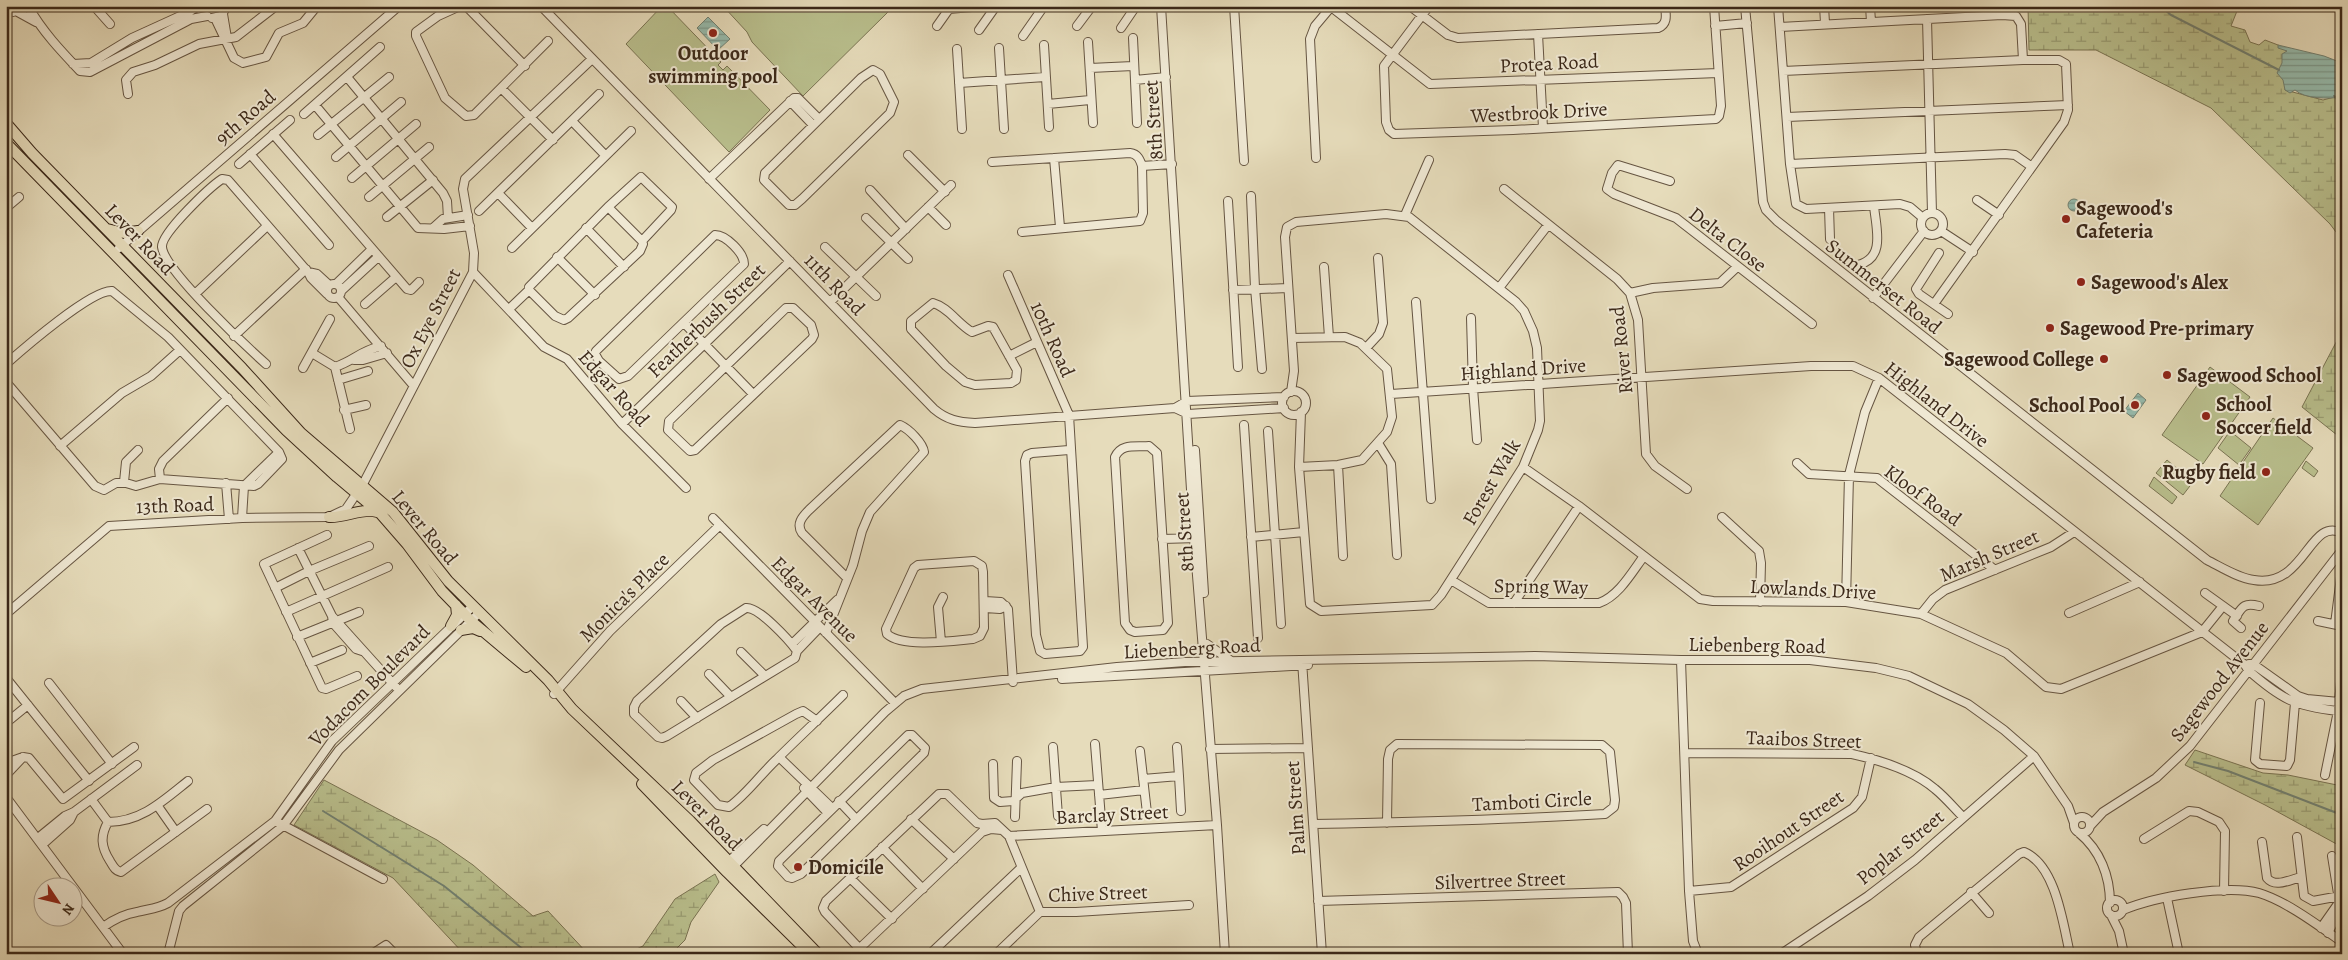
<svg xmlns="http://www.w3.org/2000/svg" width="2348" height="960" font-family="Alegreya,serif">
  <defs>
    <pattern id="wetland-marsh" width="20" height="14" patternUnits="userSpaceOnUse" patternTransform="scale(1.25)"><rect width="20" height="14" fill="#b9bf8d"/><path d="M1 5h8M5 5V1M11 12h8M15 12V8" fill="none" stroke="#989b72"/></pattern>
    <pattern id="water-rules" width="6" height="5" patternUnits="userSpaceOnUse" patternTransform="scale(1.25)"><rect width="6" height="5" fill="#96bcae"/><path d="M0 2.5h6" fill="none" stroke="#7c998d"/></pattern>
  </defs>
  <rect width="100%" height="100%" fill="#e6dcbb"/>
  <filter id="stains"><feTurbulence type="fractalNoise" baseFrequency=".004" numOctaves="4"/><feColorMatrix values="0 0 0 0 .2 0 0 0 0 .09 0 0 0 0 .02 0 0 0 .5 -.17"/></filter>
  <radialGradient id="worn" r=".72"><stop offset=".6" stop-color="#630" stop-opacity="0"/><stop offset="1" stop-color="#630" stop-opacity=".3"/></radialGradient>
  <path fill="#b9bf8d" stroke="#7a7453" d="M662,6H667L721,62L718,65L723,70L727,66L770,110L729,152L626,44Z
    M723,6H887L889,11L803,96L752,42L747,32Z
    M2210,367L2250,397L2203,464L2162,435Z
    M2273,418L2313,448L2258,525L2220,496Z
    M2230,431L2251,448L2239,465L2218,448Z
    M2167,460L2193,482L2183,495L2156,473Z
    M2306,461L2318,471L2314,477L2302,468Z
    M2154,477L2177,497L2172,504L2149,486Z"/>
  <path fill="url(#wetland-marsh)" stroke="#7a7453" d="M2028,6H2239L2231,26L2245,30L2250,42L2259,45L2265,40L2278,45L2288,51L2285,90L2323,100L2342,95V240L2330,224L2211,108L2096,50H2029Z
    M2342,331V439L2302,407Z
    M2195,750L2263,773L2288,775L2342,786V847L2265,805L2185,765Z
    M324,780L437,840L473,865L533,916L548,911L588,954H464L393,878L294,825Z
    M715,874L719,882L691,922L685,940L671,954H626L643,946L675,899Z"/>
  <path fill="url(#water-rules)" stroke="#728172" d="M708,17L730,39L718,50L697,28Z
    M2278,45L2324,56L2342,63V97C2328,99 2305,99 2295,90L2290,93L2285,90L2283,80L2277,73L2282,63V54L2287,51L2278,48Z
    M2068 205a6 6 0 1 1 12 0a6 6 0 1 1-12 0Z
    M2138,393L2146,400L2133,418L2124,411Z"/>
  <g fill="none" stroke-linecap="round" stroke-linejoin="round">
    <path stroke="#728172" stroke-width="2" d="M2160,6L2171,15L2279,70
      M2334,96L2342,103
      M2194,762L2228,771L2342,815
      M323,811L444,886L529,954"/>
    <g stroke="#665542" stroke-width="10">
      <path id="minor" d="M28,6C42,31 61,51 80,71L90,72L191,19L207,16
        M94,6L110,24
        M460,6L438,16L416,32V36L445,98L466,116L474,115L548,41
        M466,6L525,66
        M541,6L934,409C947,420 958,422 975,423L1175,408L1187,401L1284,397
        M942,6L949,9L983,6
        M1161,6L1194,538L1217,825L1225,954
        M1234,6L1244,161
        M1330,6L1430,84L1718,73
        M1410,6L1448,35L1458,38L1658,28C1668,24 1666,15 1665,6
        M1429,6L1384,66L1386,122L1389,130L1394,134L1513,130L1716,119L1719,116L1721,106L1714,6
        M1745,6L1763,202L1766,210L1777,221L2207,560C2221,567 2238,578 2254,580C2305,589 2309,516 2342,533
        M1778,6L1790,164L1796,204L1806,209L1900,204L1910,207L1923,218
        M1824,6L1825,23
        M1870,6L1871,22
        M6,10L13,12L20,9
        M16,11L36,22
        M223,14L227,38
        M212,18L221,16L227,6
        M215,18L234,58L243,63L266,57L279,33L303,23L317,6
        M1927,19L1932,213
        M937,26L949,9
        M1077,26L1092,6
        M1715,26L1747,23
        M1780,27L2002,15L2016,16L2021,24L2023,60
        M1121,28L1136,6
        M979,30L996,6
        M1538,34L1543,128
        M1023,36L1044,6
        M1133,38L1137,123
        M1088,42L1093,123
        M1044,45L1049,127
        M999,48L1004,129
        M957,49L962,129
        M73,64L91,63L132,38L189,12L198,6
        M1090,68L1133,66
        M873,70L880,74L894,102L890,113L802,199L795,205H789L764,180L765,173L861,78Z
        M1783,71L2023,60H2059L2066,64L2068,110L2064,122L1934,304
        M347,77L443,193L447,201L448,218
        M1135,80L1166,77
        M959,83L1045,77
        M502,89L553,140
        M128,94L126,80L133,72L155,65L199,44L236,37L276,6
        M790,101L813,125
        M1048,104L1090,100
        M315,105L418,228L444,229L470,226
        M304,114L380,47
        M1787,117L2068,105
        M572,121L605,155
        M273,134L407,289L411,290L419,282
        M318,135L389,77
        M250,154L329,245
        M908,155L945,192
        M336,157L401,102
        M1054,158L1060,227
        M1316,158L1310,39L1315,26L1331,7
        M992,162L1130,153C1138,154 1140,160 1142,166L1143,213L1140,221L1022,232
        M239,164L290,120
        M1790,164L2005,154L2015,155L2032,167
        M1142,166L1172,164
        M352,178L416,124
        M709,179L794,98H798L819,119
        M1670,181L1618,165L1612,173L1607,189L1614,194L1676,218L1812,324
        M1504,189L1617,279L1630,293L1638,320L1646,454L1655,466L1687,489
        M870,190L906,229
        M498,193L532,228
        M1251,196L1255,288L1262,369
        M369,197L429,147
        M1977,200L1999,215
        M1228,201L1238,367
        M608,207L641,177L672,207L671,210L642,241
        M928,207L946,225
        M6,208L19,197
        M1829,208L1830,239
        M479,211L599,94
        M1921 224a11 11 0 1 1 22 0a11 11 0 1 1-22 0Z
        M1405,215L1429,160
        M387,217L433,180
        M866,218L908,259
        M433,228L443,219L468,215
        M586,228L624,267
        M1941,231L1973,252
        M715,235C726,235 744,253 744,264L628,376L619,379L599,361L595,354L596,351Z
        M825,247L876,296
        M119,248L399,6
        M512,248L631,131
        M1939,253L1916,289L1919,294L1948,314
        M557,257L595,295
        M1858,265C1886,258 1876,228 1874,206
        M1324,267L1329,337
        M308,272L317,274L329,285
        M473,272L544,347L567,359L622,424L686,488
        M1008,275L1069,415L1083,647L1080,651L1045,654L1040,651L1036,635L1025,461L1027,455L1032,453L1069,450
        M327 291a7 7 0 1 1 14 0a7 7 0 1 1-14 0Z
        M336,284L372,249
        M529,287L608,207L642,241L643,244L640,251L568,318L564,320L555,316L529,290
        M1499,288L1548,225
        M1233,290L1288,288
        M341,291L378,257
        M1630,293L1653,288L1720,283L1737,267
        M195,294L267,226
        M338,297L413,385
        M1873,298L1924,231
        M830,302L951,185
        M1416,302L1431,499
        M933,303C948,307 958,324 972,332L988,326L993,327L1017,370L1016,380L1011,383L975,385L965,382L946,366L911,329V321Z
        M365,304L396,277
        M786,308H793L811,325L814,335L812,339L695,450L690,451L668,430L669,421Z
        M509,309L528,291
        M1471,318L1473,388L1477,440
        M684,323L753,394
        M234,336L306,269
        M1292,338L1345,337L1360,343L1387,369L1392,417L1387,432L1362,460L1338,465L1299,467
        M1366,348L1379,334L1383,323L1378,258
        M312,353L335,367C355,360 360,351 381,346
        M1009,356L1037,342
        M354,360H363L387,353
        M6,364C23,349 92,289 112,291L168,337L279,452L282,459L258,484L254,486L160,479L136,486L126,483H116L104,490L95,486L6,382
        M266,364C247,347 164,270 162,247C161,233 210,187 222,179L228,180L308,272L311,278L327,294
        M335,367L350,429
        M303,368L330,319
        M338,380L368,371
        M1282 403a12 12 0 1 1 24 0a12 12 0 1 1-24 0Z
        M1291,392L1294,371L1285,237L1287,227L1296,222L1386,214L1409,217L1516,302L1524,311L1533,331L1537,348L1540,421L1538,430L1523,467L1441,595L1432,605L1321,611L1310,604L1299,467L1301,412
        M1391,394L1811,366H1853L1879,378L2245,665L2248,670C2281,699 2294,706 2338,711
        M1175,408L1188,414L1284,408
        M344,410L366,405
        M622,424L790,261
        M1244,425L1258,638
        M1268,431L1281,624
        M1378,443L1391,464L1397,555
        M60,446L122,393L151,376L180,350
        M1149,446L1157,453L1168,623L1163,630L1135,632L1130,630L1125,623L1115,457C1121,443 1136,447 1149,446Z
        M1195,450L1204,593
        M1797,463L1809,474L1877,478L1995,570
        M1338,465L1343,556
        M1523,467L1579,506L1700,599L1713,601L1846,602L1921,614L2006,653L2046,687L2061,689L2202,632L2223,606
        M160,479L159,469L163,461L228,398
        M124,482L126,462L138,450
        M226,483L229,519
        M244,486L279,452
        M1722,517L1759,551L1761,563L1760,602
        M242,518L244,486
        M713,518L895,703
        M327,535L264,564L322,688L326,689L357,676
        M1251,537L1304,532
        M1162,539L1198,538
        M298,548L332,616L333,623L356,649L362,651
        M974,561L982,566L983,572L984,628L980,636L973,639C952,641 903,648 887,634L886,629L914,568L918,565Z
        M1451,580L1489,603H1599C1619,596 1632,572 1644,556
        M275,588L309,571L369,546
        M6,589L7,590
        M2205,593L2237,616
        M985,601L1001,602L1008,609L1013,682
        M1846,602L1849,475L1865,412L1879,378
        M1514,603L1579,506
        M746,608C758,606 789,640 797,651L795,658L667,736L662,738L658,737L634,714V707L637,701L721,624Z
        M985,608L1000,609L1006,606
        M286,612L388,567
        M2069,613L2140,582
        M6,614L109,526L242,518L329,517L346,509L363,484L473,272L474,253L463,189L465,179L592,59
        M1921,614L1933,599L1945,590L2051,547L2074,532
        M332,616L396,687
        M2318,621L2342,626
        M2335,624L2341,577
        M2241,628L2233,621C2242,608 2242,602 2259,606
        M826,633L853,565L862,531L870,512L924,452C923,443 909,429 900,425L809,510C802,517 796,524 802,533L847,578
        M297,637L359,612
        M941,642L938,607L943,597
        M792,644L837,600
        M1207,644L1230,660
        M797,651L820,627
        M741,652L765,676
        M1681,660L1689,891L1693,941L1698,954
        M1302,661L1322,954
        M310,663L342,650
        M2249,664H2253L2298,696L2307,699L2339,702
        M709,674L731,697
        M6,678L89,781
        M1062,679L1308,665
        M49,683L112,764
        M554,694L610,631L720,525
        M681,701L697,718
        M2260,703L2255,760L2260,764L2287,766L2290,760L2295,703L2298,696
        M817,721L803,711L796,714L713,760L696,773L694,780L718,805L729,807C747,794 760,775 776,760C798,738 821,717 843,695
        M6,723L28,705
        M908,735H912L925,748L924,753L801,874L792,878L788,877L778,866L779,861Z
        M1095,744L1102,831
        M1053,747L1058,816
        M1210,749L1307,748
        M1140,751L1147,813
        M1686,753L1852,754C1879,760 1913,770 1935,789C1945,797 1954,808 1963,817
        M779,757L832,808
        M6,763L23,757L29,758L63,799L134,747
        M993,764L994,798L1000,802L1013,801L1022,793L1056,787L1097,785
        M6,775L23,757
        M2325,775L2338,711L2342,672
        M1179,776L1181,811
        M1143,779L1179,776L1177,747
        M804,788L827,812
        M1099,795L1144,790
        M6,797L123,954
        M91,799L108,822C100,836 101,847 110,861C113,866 115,871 121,872L207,809
        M839,801L856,819
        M157,805L176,832
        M1015,817L1017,761
        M2074 825a8 8 0 1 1 16 0a8 8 0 1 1-16 0Z
        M911,819L954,859
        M108,822C141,822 163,801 188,781
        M279,823L383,879
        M982,824L995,823L1009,836L1040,912
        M1313,824C1410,822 1507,820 1605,814L1614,807L1615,800L1610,752L1602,745L1397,744L1390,750L1388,759L1387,823
        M2090,826L2103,812L2156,778L2190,746L2342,550
        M986,830L982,824L977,823L947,794H939L826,901L823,908L825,912L858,947H861L982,832L991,829L1002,830
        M2079,833C2100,850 2110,876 2110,903
        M1009,836L1217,825
        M2297,837L2304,896L2313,901L2340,896
        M38,838L65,816L74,812L137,765
        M2144,839L2189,811L2198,812L2219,822L2225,831L2224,891
        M2262,842L2267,878C2275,888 2289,880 2301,877
        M43,844L70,820L74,812
        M882,847L923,889
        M725,865L764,829
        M731,869L885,712L904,696L922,689L1117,667L1185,662L1535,656L1681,660H1810L1876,668L1909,676L1968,704L2004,730L2034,756L2068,806L2074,823
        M850,878L892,919
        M1689,891L1731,887L1853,808L1862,797L1871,758
        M1971,892L1989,913
        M2167,898L2179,954
        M2107 908a8 8 0 1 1 16 0a8 8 0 1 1-16 0Z
        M1318,901L1618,892L1623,897L1626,903L1628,954
        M2123,910C2154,897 2227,884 2259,893C2286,901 2319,926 2342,942
        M2111,915L2119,931L2124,954
        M103,927C113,920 124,914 137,912C148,909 157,909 168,903L275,821L332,741L473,606
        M2321,928L2340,901
        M2328,933L2339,912L2340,906L2332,856
        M168,954L179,911L183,906L283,826L339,750L480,612
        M372,954L386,945L395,954
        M930,954L1021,868
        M996,954L1040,912H1076L1189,905
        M1781,954L1868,896L1915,860L2034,756
        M1917,954L1915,945L1919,937L2019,854L2024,852C2056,865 2063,924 2070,954"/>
    </g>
    <g stroke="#3b2819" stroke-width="12">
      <path id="major" d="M6,123L32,153L242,368L301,433L393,512L448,581L548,680L572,709L690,821L818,954
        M6,143L286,430L337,477L380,513L407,544L442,591L471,621L526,667
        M107,229L124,233L138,231
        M329,517C345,518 364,507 377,512
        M451,626L457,615L456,605
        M461,630L473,628L480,631
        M642,784L727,872L804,948"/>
    </g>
    <use href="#minor" stroke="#efe8d3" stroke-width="8"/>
    <use href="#major" stroke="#e6dcbb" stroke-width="10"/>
  </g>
  <g fill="#8f2418" stroke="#efe8d3" stroke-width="2">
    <circle cx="713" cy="33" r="5"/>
    <circle cx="2066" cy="219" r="5"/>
    <circle cx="2081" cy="282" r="5"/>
    <circle cx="2050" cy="328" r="5"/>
    <circle cx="2104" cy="359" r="5"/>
    <circle cx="2167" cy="375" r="5"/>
    <circle cx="2135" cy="405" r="5"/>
    <circle cx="2206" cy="416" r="5"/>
    <circle cx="2266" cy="472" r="5"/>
    <circle cx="798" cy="867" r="5"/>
  </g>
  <g text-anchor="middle" stroke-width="4" stroke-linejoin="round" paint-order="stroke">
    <g font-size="20" font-weight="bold" fill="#3b2819" stroke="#efe8d3" text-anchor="start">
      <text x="713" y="60" text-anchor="middle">Outdoor<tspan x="713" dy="23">swimming pool</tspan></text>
      <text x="2076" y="215">Sagewood's<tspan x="2076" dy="23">Cafeteria</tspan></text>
      <text x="2091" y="289">Sagewood's Alex</text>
      <text x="2060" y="335">Sagewood Pre-primary</text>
      <text x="2094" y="366" text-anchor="end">Sagewood College</text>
      <text x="2177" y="382">Sagewood School</text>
      <text x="2216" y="411">School<tspan x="2216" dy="23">Soccer field</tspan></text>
      <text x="2125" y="412" text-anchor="end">School Pool</text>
      <text x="2256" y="479" text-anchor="end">Rugby field</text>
      <text x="808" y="874">Domicile</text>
    </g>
    <g font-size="20" fill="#3b2819" stroke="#efe8d3">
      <text transform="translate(1549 63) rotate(-3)" y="7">Protea Road</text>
      <text transform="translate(1539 112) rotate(-3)" y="7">Westbrook Drive</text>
      <text transform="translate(245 117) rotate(-41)" y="7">9th Road</text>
      <text transform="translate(1153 120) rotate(-94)" y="7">8th Street</text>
      <text transform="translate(140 239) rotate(46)" y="7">Lever Road</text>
      <text transform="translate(1728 239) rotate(38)" y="7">Delta Close</text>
      <text transform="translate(835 284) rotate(46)" y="7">11th Road</text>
      <text transform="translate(1884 286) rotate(38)" y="7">Summerset Road</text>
      <text transform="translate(430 318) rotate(-63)" y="7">Ox Eye Street</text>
      <text transform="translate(706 320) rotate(-44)" y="7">Featherbush Street</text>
      <text transform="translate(1053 339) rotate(66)" y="7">10th Road</text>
      <text transform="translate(1621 350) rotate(-96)" y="7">River Road</text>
      <text transform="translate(1523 369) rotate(-4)" y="7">Highland Drive</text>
      <text transform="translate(614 388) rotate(48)" y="7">Edgar Road</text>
      <text transform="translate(1937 404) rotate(38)" y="7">Highland Drive</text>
      <text transform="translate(1491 482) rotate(-60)" y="7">Forest Walk</text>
      <text transform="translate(1923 495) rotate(36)" y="7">Kloof Road</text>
      <text transform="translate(175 505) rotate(-2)" y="7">13th Road</text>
      <text transform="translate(425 527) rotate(50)" y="7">Lever Road</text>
      <text transform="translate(1184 532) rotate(-94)" y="7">8th Street</text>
      <text transform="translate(1989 555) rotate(-23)" y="7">Marsh Street</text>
      <text transform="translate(1541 586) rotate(1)" y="7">Spring Way</text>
      <text transform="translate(1813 589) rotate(3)" y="7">Lowlands Drive</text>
      <text transform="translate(624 597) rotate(-45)" y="7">Monica's Place</text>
      <text transform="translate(815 599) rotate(45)" y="7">Edgar Avenue</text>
      <text transform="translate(1757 645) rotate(1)" y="7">Liebenberg Road</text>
      <text transform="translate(1192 648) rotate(-3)" y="7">Liebenberg Road</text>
      <text transform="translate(2219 681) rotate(-52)" y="7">Sagewood Avenue</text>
      <text transform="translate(369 685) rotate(-45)" y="7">Vodacom Boulevard</text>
      <text transform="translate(1804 739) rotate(2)" y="7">Taaibos Street</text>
      <text transform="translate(1532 801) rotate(-3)" y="7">Tamboti Circle</text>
      <text transform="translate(1295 808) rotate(-94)" y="7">Palm Street</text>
      <text transform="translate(1112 814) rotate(-3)" y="7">Barclay Street</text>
      <text transform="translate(707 815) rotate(45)" y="7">Lever Road</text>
      <text transform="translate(1788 830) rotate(-34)" y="7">Rooihout Street</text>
      <text transform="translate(1900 847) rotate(-39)" y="7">Poplar Street</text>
      <text transform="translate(1500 880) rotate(-2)" y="7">Silvertree Street</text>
      <text transform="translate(1098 893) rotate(-2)" y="7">Chive Street</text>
    </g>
  </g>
  <rect width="2348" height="960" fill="none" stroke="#e6dcbb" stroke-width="25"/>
  <rect x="8" y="8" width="2333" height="945" fill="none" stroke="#3b2819" stroke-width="2.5"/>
  <rect x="12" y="12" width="2323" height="935" fill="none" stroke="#3b2819"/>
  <g transform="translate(58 902) rotate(125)"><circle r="24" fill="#efe8d3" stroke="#a79b89"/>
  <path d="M0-4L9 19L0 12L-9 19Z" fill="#8f2418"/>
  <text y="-8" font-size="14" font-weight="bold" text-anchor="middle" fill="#3b2819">N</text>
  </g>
  <rect width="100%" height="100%" filter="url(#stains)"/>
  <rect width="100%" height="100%" fill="url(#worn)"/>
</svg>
